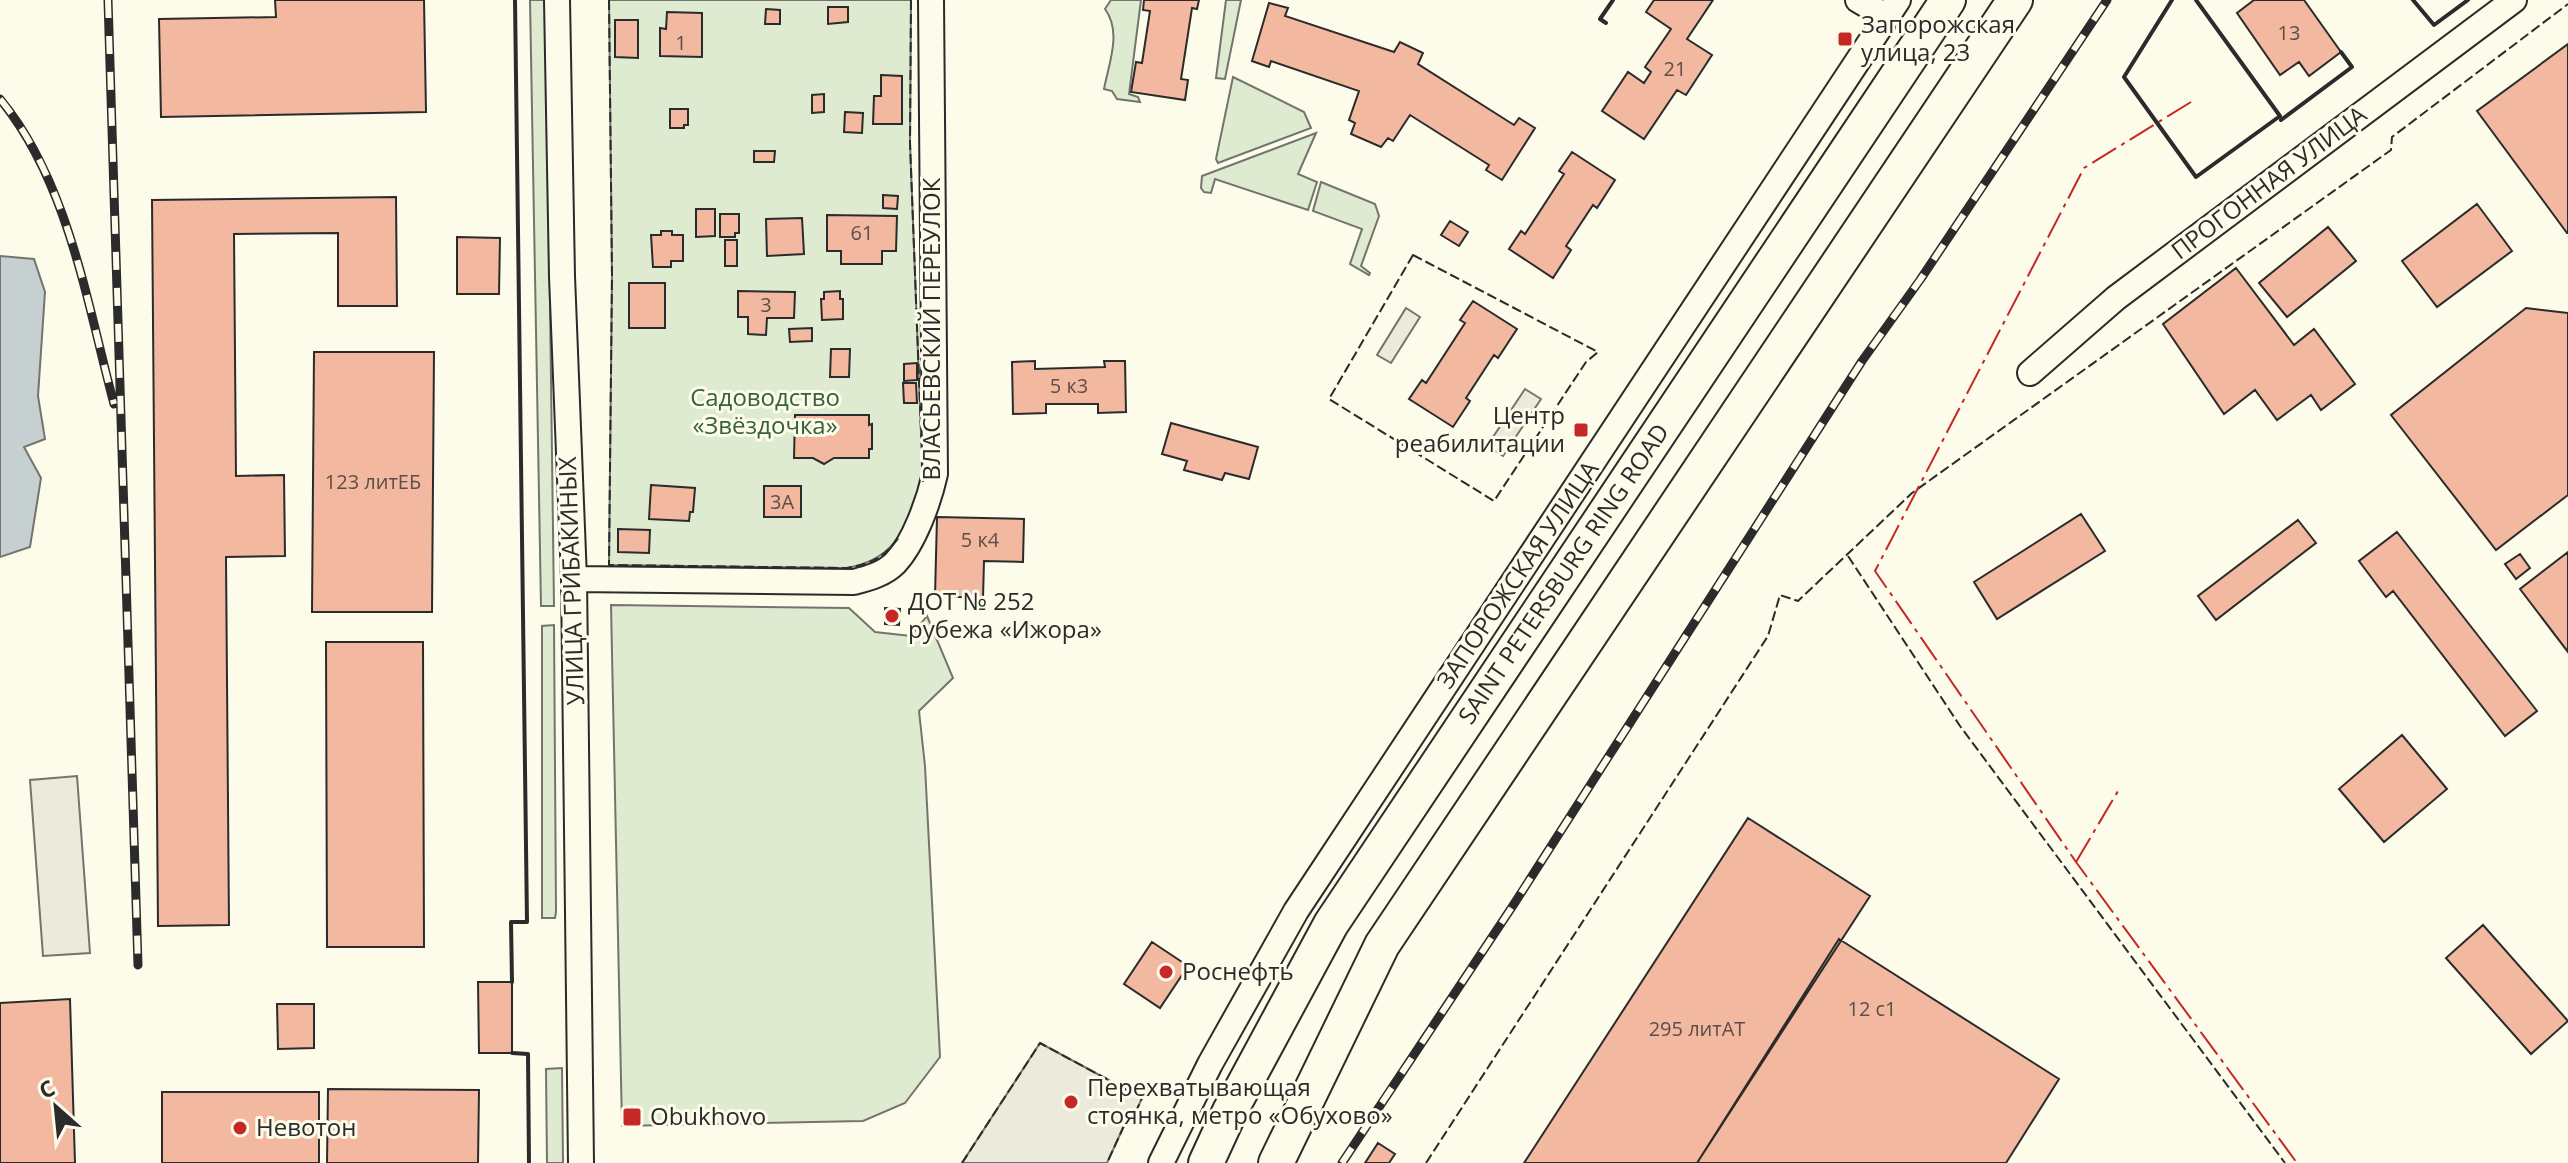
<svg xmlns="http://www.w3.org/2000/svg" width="2568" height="1163" font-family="'Open Sans',sans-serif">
  <rect width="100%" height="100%" fill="#fdfbea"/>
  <path fill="#deebd1" stroke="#74746e" stroke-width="2" d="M530,0H546L554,606H541Z
    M609,0H911L910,143L923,486C903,529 897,559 847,568L609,565L612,275Z
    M1111,0H1141L1129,94L1138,97L1140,102L1117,99L1112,91L1104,89C1109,63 1122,32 1105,9Z
    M1226,0H1241L1225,79L1216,78Z
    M1233,77L1304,112L1311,128L1218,163L1216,159Z
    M1316,133L1298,174L1317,182L1308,210L1215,179L1211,193L1204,192L1201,188L1202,176Z
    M1321,182L1375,204L1379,216L1361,266L1370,273L1369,275L1350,264L1362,229L1313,211Z
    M611,605L849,608L875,632L911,636L927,616L953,678L919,711L925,766L940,1057L905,1103L863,1121L622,1126Z
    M554,625L556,912L555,918H542V626Z
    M562,1068L563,1163H547L546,1069Z"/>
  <path fill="#eceadb" stroke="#74746e" stroke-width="2" d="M1406,308L1420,317L1391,363L1377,355Z
    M1525,389L1541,399L1503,456L1487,446Z
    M77,776L90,953L43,956L30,780Z
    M1040,1043L1142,1098L1134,1116L1128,1117L1107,1163H962Z"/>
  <path fill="#c7d0d0" stroke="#74746e" stroke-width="2" d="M0,256L34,259L45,292L38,396L45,439L24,447L41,478L30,547L0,557Z"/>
  <path fill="#f2b8a0" stroke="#2b2b2b" stroke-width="2" d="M275,0H424L426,112L161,117L159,19L276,17Z
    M1144,0H1199L1197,9L1192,8L1181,79L1188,80L1185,100L1131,92L1136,62L1142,63L1150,11L1143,10Z
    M1654,0H1713L1687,39L1712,55L1686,95L1677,90L1644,139L1602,111L1628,72L1644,83L1651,72L1645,67L1671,29L1646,12Z
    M2304,0L2341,52L2309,76L2299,62L2280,75L2237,13L2254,0Z
    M1269,3L1288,8L1285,16L1394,52L1400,42L1423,53L1418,64L1514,125L1519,118L1535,128L1502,180L1486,170L1489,165L1410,115L1393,141L1388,138L1381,147L1351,134L1355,123L1349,120L1359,91L1271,61L1269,67L1252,61Z
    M828,7H848V22L828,24Z
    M766,9L780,10V24H765Z
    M667,12L702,13V57L660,56V28L666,29Z
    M615,20H638V58L615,57Z
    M2568,44V233H2567L2477,111Z
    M881,75L902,76V124H873L874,96H881Z
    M824,94V112L812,113V95Z
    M670,109H688V125H684V128H670Z
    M845,112L863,113L862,133L844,132Z
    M754,151H775L774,162H754Z
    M1572,152L1615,180L1597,208L1593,205L1566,246L1571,250L1553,278L1509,249L1521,231L1525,234L1564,174L1559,171Z
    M883,195L898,196L897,209L883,208Z
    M396,197L397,306H338V233L234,234L236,476L284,475L285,556L226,557L229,925L158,926L152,200Z
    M2477,204L2512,251L2437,307L2402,261Z
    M696,209H715V236L696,237Z
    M720,214H739V233H735V237H720Z
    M827,215L897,216L896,251H882V264H841V251H827Z
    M802,218L804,254L767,256L766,219Z
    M1450,221L1468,232L1459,246L1441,235Z
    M2328,227L2356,261L2287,317L2259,283Z
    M661,231H672V235H683V261H671V267H653L651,235H661Z
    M457,237L500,238L499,294H457Z
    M725,240H737V266H725Z
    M2236,268L2294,345L2314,329L2355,384L2321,410L2311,395L2277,420L2255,390L2224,414L2163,324Z
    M629,283H665V328H629Z
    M738,291L795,292L794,318H767L766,335L748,334V317H738Z
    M840,291V299H843V319L822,320L821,299H824V292Z
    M1473,301L1517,329L1498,358L1494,355L1466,398L1470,401L1453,427L1409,399L1422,380L1426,383L1465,323L1460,320Z
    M2526,308L2568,313V495L2496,550L2391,415Z
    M812,328V341L790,342L789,329Z
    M831,349H850L849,377H830Z
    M314,352H434L432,612H312Z
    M1035,361V369L1105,367L1104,361H1125L1126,412L1098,413V404H1046V413L1013,414L1012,362Z
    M917,363V380L904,381V364Z
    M903,383H916L917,403H904Z
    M795,415H869V425L872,424V449H869V458H834L824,464L813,458H794Z
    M1171,423L1258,447L1249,479L1225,473L1222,480L1184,470L1187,461L1162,454Z
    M651,485L695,488L693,512H690L689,521L649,519Z
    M764,486H801V517H764Z
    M2081,514L2105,551L1997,619L1974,582Z
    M937,517L1024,519L1023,562L984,561L983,598L935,596Z
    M2298,520L2316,543L2216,620L2198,596Z
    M618,529L650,530L649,553L618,552Z
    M2397,532L2537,711L2505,736L2393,591L2386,597L2359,561Z
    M2568,552V652L2520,589Z
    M2520,554L2530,568L2516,579L2505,564Z
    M885,608L900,609L899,625L885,624Z
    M326,642H423L424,947H327Z
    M2402,735L2447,789L2384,842L2339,789Z
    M1748,818L1870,896L1697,1163H1524Z
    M2483,925L2568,1021L2531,1054L2446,958Z
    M1839,939L2059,1079L2006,1163H1697Z
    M1152,942L1188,966L1160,1008L1124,984Z
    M478,982H512V1053H479Z
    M70,999L75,1163H0V1003Z
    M277,1004H314V1048L278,1049Z
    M328,1089L479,1090L478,1163H327Z
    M162,1092H319V1163H162Z
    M1378,1143L1395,1154L1389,1163H1365Z"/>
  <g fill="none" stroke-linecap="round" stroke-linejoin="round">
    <g stroke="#2b2b2b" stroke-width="28">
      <path id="minor" d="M557,0L562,276L574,579L581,1163
        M1858,0L1887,17
        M2030,373L2116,298L2514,0
        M574,579L854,582C869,578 884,574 895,563C914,543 929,501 935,474L931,0
        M1161,1163L1210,1064L1296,911L1898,0"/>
    </g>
    <g stroke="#2b2b2b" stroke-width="38">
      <path id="highway" d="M1206,1163L1230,1111L1331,924L1948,0
        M1276,1163L1382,945L2015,0"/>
    </g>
    <use href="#minor" stroke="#fdfbea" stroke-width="24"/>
    <use href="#highway" stroke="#fdfbea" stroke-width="34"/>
    <g stroke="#2b2b2b" stroke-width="9">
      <path id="rail" d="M108,0L138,965
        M0,99C68,181 87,303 114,404
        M1342,1163L1514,904L1862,361L1920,280L2107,0"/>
    </g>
    <use href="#rail" stroke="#fdfbea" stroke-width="6" stroke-dasharray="18" stroke-linecap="butt"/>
    <path stroke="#2b2b2b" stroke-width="2" stroke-dasharray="10 4" stroke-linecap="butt" d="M609,0L612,275L609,565L847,568C871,564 885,557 899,537
      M911,0L910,143L923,482
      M1413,255L1598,352L1586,362L1494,501L1329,399Z
      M1848,556L1960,726L2285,1163
      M962,1163L1040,1043L1142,1098L1134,1116L1128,1117L1107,1163
      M1426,1163L1768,636L1780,595L1798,601L1912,493L2391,150L2392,137L2568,4"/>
    <path stroke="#2b2b2b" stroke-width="4" d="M2172,0L2124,77L2196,177L2280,116L2196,0
      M2413,0L2434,25L2468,0
      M1606,23L1600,19L1613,0
      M2281,120L2352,67L2341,52
      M512,982L511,922H527L515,0
      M512,1053L528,1054L529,1163"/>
    <path stroke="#c62828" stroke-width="2" stroke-dasharray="28 6 4 6" stroke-linecap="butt" d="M2191,102L2084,168L1875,571L2076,862L2297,1163
      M2076,862L2118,791"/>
  </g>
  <g fill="#c62828" stroke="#fdfbea" stroke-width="3">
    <rect x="1837" y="31" width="16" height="16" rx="4"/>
    <rect x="1573" y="422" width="16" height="16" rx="4"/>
    <circle cx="892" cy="616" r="8"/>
    <circle cx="1166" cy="972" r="8"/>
    <circle cx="1071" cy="1102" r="8"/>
    <rect x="622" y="1107" width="20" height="20" rx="4"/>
    <circle cx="240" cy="1128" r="8"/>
  </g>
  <g text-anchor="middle" stroke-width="6" stroke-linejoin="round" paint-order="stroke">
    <g font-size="20" fill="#5d4e48">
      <text x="2289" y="40">13</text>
      <text x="681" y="50">1</text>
      <text x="1675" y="76">21</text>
      <text x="862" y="240">61</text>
      <text x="766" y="312">3</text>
      <text x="1069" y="393">5 к3</text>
      <text x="373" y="489">123 литЕБ</text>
      <text x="782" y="509">3А</text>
      <text x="980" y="547">5 к4</text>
      <text x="1872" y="1016">12 с1</text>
      <text x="1697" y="1036">295 литАТ</text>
    </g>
    <g font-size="24" fill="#2b2b2b" stroke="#fdfbea" text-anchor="start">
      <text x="1861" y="33">Запорожская<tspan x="1861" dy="28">улица, 23</tspan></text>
      <text x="1565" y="424" text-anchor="end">Центр<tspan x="1565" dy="28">реабилитации</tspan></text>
      <text x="908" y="610">ДОТ № 252<tspan x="908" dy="28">рубежа «Ижора»</tspan></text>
      <text x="1182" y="980">Роснефть</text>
      <text x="1087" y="1096">Перехватывающая<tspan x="1087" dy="28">стоянка, метро «Обухово»</tspan></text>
      <text x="650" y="1125">Obukhovo</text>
      <text x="256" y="1136">Невотон</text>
    </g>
    <g font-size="24" fill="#2b2b2b" stroke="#fdfbea">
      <text transform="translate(2269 183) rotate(-37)" y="8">ПРОГОННАЯ УЛИЦА</text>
      <text transform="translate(932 329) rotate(-90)" y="8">ВЛАСЬЕВСКИЙ ПЕРЕУЛОК</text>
      <text transform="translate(1564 574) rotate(-56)" y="8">SAINT PETERSBURG RING ROAD</text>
      <text transform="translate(1518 575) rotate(-56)" y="8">ЗАПОРОЖСКАЯ УЛИЦА</text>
      <text transform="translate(572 581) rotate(-92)" y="8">УЛИЦА ГРИБАКИНЫХ</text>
    </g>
    <g font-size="24" fill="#34623c" stroke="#fdfbea">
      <text x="765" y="406">Садоводство<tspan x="765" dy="28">«Звёздочка»</tspan></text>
    </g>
  </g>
  <g transform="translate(56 1107) rotate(333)" stroke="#fdfbea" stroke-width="6" paint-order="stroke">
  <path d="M0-6L14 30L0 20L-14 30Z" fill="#2b2b2b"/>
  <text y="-12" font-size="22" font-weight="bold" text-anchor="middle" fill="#2b2b2b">С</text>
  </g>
</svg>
